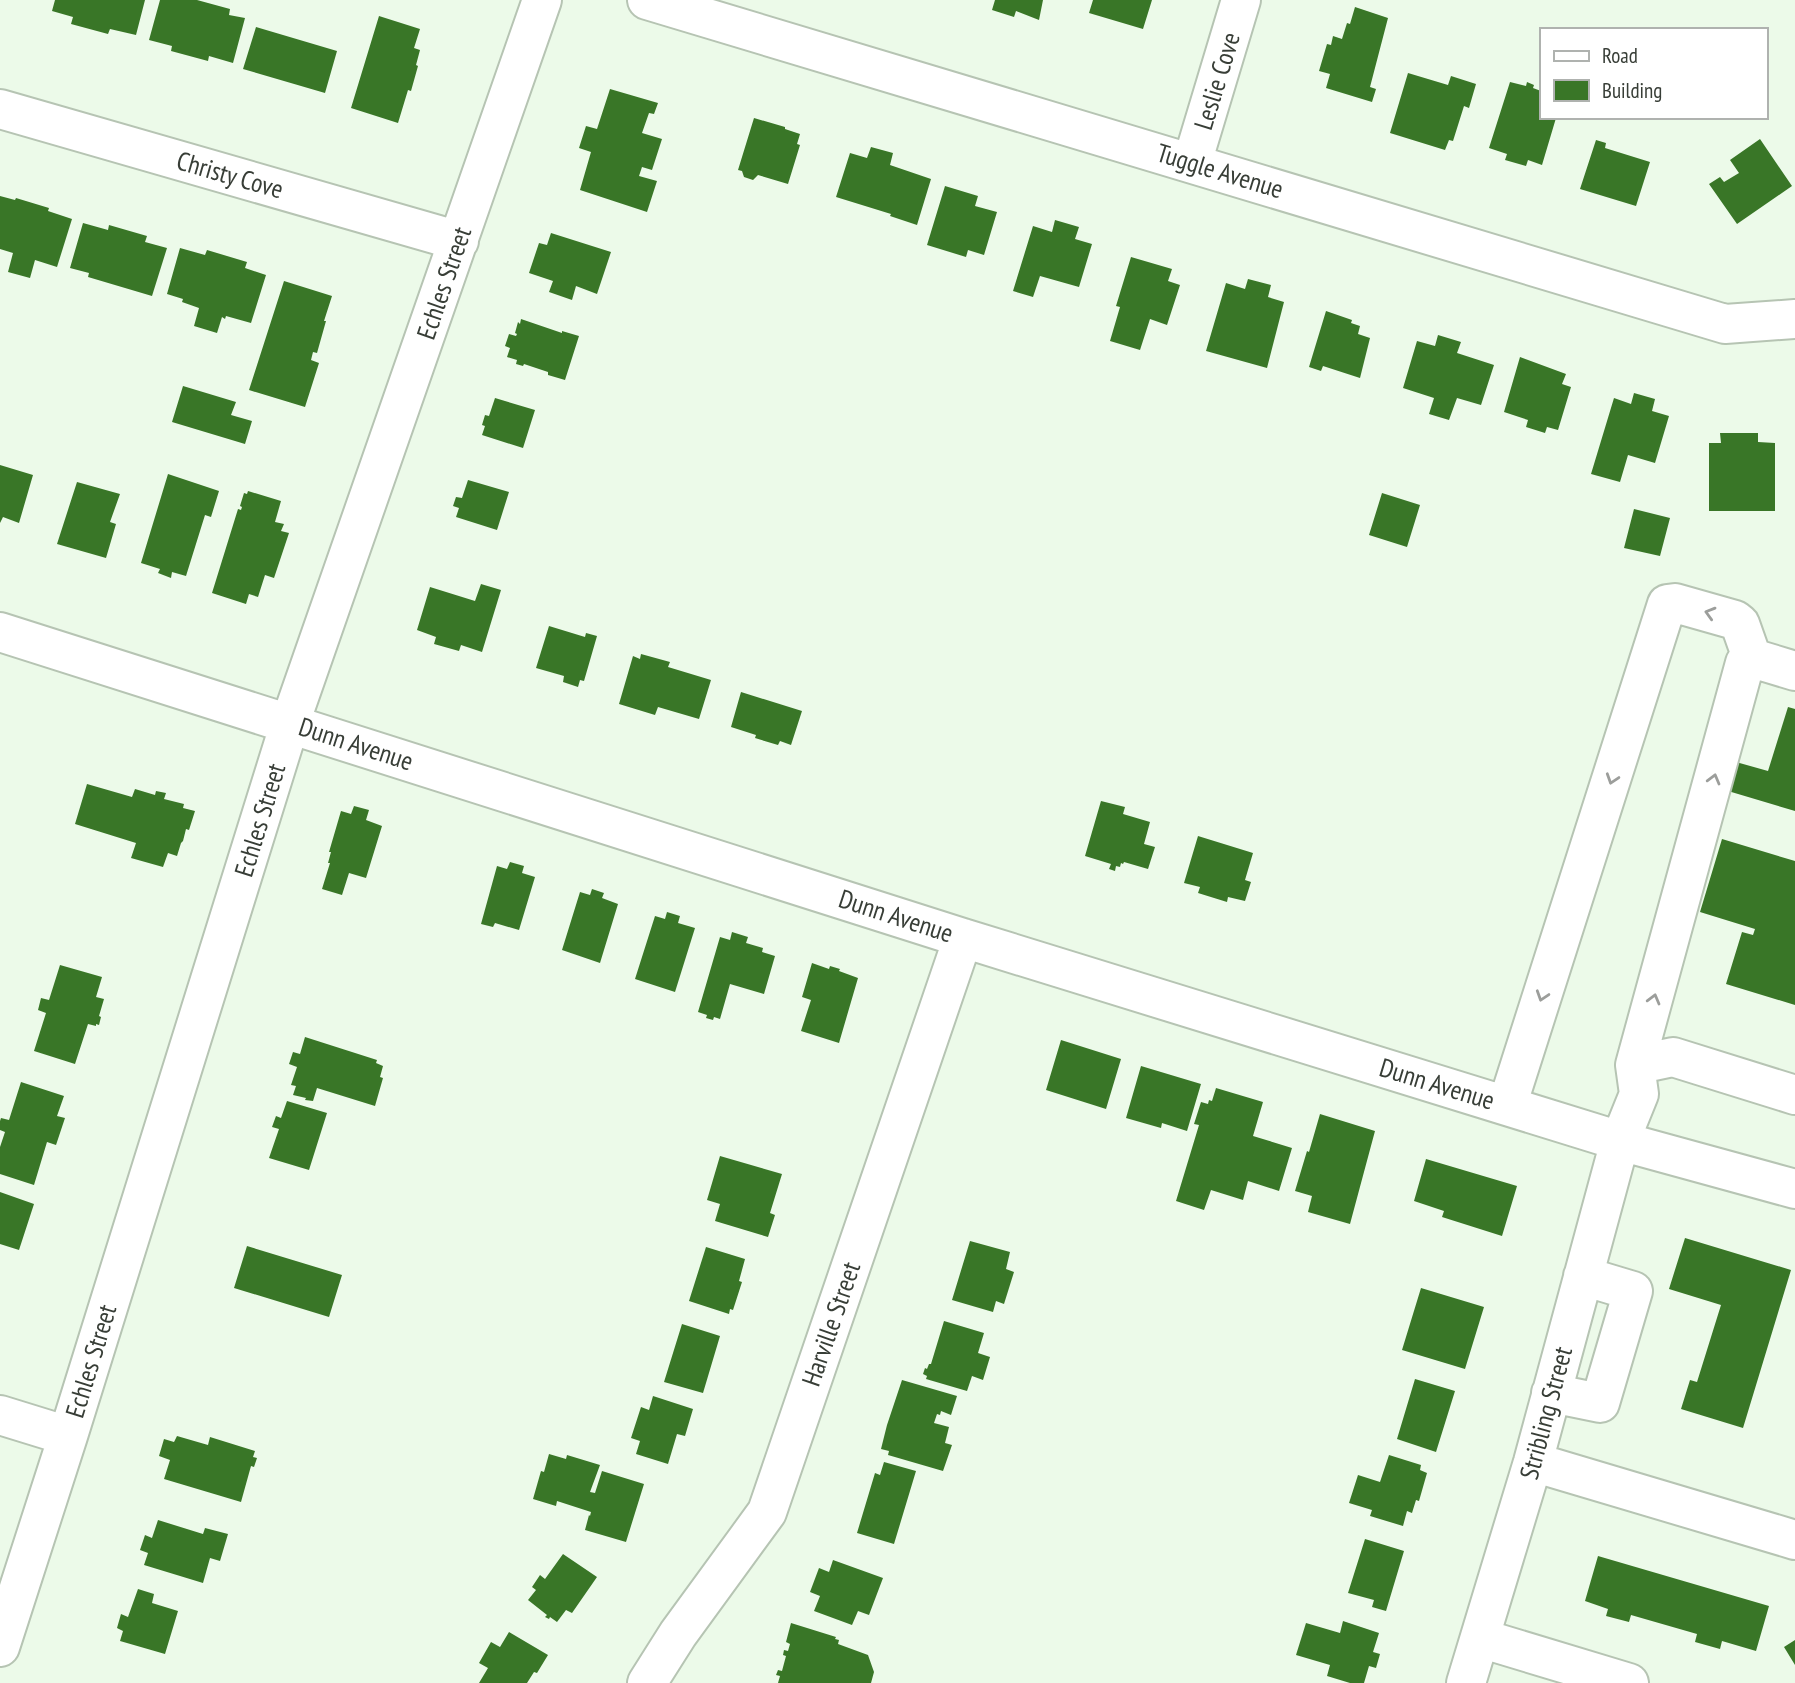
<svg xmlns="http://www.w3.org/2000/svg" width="1795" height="1683" font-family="'PT Sans Narrow',sans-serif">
  <rect width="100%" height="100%" fill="#ecfae9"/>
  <path fill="#397627" d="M55,0H145L136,35L110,29L108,34L71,24L73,17L52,11Z
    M160,0H197L230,9L229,15L245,18L233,63L209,56L208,61L171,51L172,46L149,40Z
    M995,0H1043L1039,20L1016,11L1014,17L992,10Z
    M1093,0H1152L1143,29L1089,13Z
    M1355,7L1388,18L1370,87L1376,89L1372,102L1326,88L1330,74L1319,71L1327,44L1331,45L1333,36L1342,39L1347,23L1350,24Z
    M379,16L420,29L414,48L420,50L416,65L418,66L411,91L408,90L398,123L351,108Z
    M256,27L337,51L325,93L243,69Z
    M1408,73L1448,85L1451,76L1476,84L1469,108L1464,106L1453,141L1449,140L1445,150L1390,133Z
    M1510,82L1526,86L1527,82L1534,85L1533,88L1541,91V117L1556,118L1542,165L1528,160L1526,166L1505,160L1507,154L1489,148Z
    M610,89L658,103L654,114L649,113L642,133L662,139L652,170L642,167L639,176L657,181L647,212L580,190L591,152L579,148L586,126L597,129Z
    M754,118L785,127V129L800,134L797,144L800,145L788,184L758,175L753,180L744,177L742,171L738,170Z
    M1760,139L1792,186L1737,224L1709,184L1720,177L1724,182L1739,173L1730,160Z
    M1596,140L1606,143L1605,148L1650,162L1636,206L1580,189Z
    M871,147L893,153L890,165L931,179L917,225L890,216L891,214L836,197L850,153L867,158Z
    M945,186L978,196L975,206L997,212L984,255L968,250L966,257L927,245Z
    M0,196L15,200L16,198L49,208L48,211L72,219L57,267L35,260L30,278L8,272L13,253L0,249Z
    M1055,220L1079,227L1075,239L1092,244L1079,287L1040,276L1033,297L1013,291L1033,226L1052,232Z
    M83,223L108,230L109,225L147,236L145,242L167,248L152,296L88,277L89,273L70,268Z
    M551,233L611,252L597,294L576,286L572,300L549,292L553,281L529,273L539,243L547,245Z
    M180,248L205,255L207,250L247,262L245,268L266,275L251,323L226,316L225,319L222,317L217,333L194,326L199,308L182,302L183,299L167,294Z
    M1131,257L1172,269L1168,281L1180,285L1167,325L1150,319L1140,350L1110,341L1120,307L1116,306Z
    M1248,279L1271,285L1268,297L1284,302L1267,368L1206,351L1226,283L1245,289Z
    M284,281L332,296L324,321H326L317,353L313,352L311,360L319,363L305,407L249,390Z
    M1326,311L1352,320L1351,323L1360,326L1358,334L1370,338L1360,378L1323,366L1321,371L1309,367Z
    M521,319L562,333V331L579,336L565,380L548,375V372L524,364L523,366L516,364L517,360L507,357L510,348L505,346L509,334L516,336L517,334L515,333L518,322L520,324Z
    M1438,335L1461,342L1457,353L1494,365L1481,405L1457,398L1449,420L1429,414L1434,398L1403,388L1417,341L1435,346Z
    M1520,357L1566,374L1562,384L1571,387L1558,430L1547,427L1545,433L1526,427L1528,420L1504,412Z
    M183,386L236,402L231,415L252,421L245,444L172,422Z
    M1634,393L1655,399L1652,411L1669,416L1655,463L1628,455L1620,482L1591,474L1614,398L1631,404Z
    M495,398L535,410L523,448L482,435L485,426L482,425L485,415L489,416Z
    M1720,433H1758V442L1775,443V511H1709V443H1721Z
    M0,465L33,475L19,523L3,517L0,523Z
    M168,474L219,491L211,517L205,515L186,576L172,572L171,578L158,573L160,569L141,563Z
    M468,480L509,492L497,530L456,517L459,508L453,506L456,497L462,498Z
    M77,482L120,494L110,522L116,524L106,558L57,544Z
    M248,491L281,501L275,522L284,524L281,531L289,533L274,578L265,575L258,597L249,594L246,604L212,593L238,509L241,510L242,507L240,506L244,493L247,494Z
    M1382,493L1420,505L1407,547L1369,535Z
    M1634,509L1670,518L1660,556L1624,548Z
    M481,584L501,590L482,652L461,645L459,651L434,644L436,637L417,630L430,587L475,601Z
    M549,626L585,637L586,633L597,636L584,681L580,680L578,687L563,682L564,676L536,668Z
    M641,654L670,662L668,667L711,680L699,719L658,707L655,715L619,704L633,656L640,659Z
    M741,692L802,711L791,745L780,741L778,745L755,738L756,735L731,727Z
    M1788,707L1795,709V811L1728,791L1736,762L1768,771Z
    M87,784L132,797L135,789L155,795L156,791L166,793L164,799L184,804L183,808L195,811L189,830L186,829L183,841L181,843L177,856L168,853L163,867L131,858L136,843L75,824Z
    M1101,801L1125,807L1123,814L1150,822L1144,844L1155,847L1148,869L1124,862L1123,864L1121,863L1120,867L1116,866L1115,871L1109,869L1111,864L1085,856Z
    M354,806L369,810L366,820L382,826L366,878L349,873L342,895L322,889L330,863H328L331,852H329L341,811L351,814Z
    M1198,836L1253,853L1245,880L1251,882L1245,901L1228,897L1227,902L1198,893L1200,887L1184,883Z
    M1722,839L1795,861V1005L1726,984L1742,932L1753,935L1755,929L1700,912Z
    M510,862L524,866L522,873L535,877L519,930L495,923L493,927L481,924L497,866L507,869Z
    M592,889L604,893L602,898L618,904L600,963L562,950L580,892L590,895Z
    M667,912L680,916L678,923L695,928L675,992L635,979L655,916L665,919Z
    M732,932L748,937L746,943L763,948L762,952L775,956L764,994L730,984L720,1019L714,1017L713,1020L706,1018L707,1015L698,1012L720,937L730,940Z
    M812,963L829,969L830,966L840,969L839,971L858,978L839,1043L801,1031L811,1000L802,997Z
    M60,965L102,977L96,997L104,999L99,1016L101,1017L99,1025L96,1024V1026L88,1024L75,1064L34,1051L46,1013L38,1010L41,998L49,1000Z
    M305,1037L377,1060L376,1063L383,1066L380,1077L383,1078L375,1106L317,1088L313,1101L305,1100L306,1098L293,1095L296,1086L291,1085L297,1067L289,1064L293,1052L300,1054Z
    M1061,1040L1121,1059L1106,1109L1046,1090Z
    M1141,1066L1201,1084L1187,1131L1162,1123L1161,1128L1126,1118Z
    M21,1082L64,1096L57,1116L65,1118L56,1145L47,1142L34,1185L0,1174V1147L5,1132L0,1130V1121L1,1118L9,1120Z
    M1216,1088L1263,1102L1253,1136L1292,1148L1279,1191L1248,1181L1243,1200L1211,1190L1204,1210L1176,1201L1199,1125L1194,1124L1201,1102L1208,1104L1209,1100L1212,1101Z
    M287,1101L327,1113L309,1170L269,1158L279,1129L272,1127L276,1116L281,1118Z
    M1320,1114L1375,1131L1350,1224L1308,1212L1312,1196L1295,1191L1307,1151L1309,1152Z
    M720,1156L782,1174L770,1213L775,1215L768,1237L715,1221L720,1204L707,1200Z
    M1426,1159L1517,1186L1502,1236L1442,1217L1444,1211L1414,1201Z
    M0,1192L34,1204L19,1250L0,1244Z
    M1685,1238L1791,1270L1743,1428L1681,1409L1690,1380L1697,1382L1721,1305L1669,1289Z
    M970,1241L1010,1252L1006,1269L1014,1272L1004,1304L996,1301L993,1312L952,1300Z
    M247,1246L342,1275L329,1317L234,1288Z
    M706,1247L745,1259L739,1281L742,1282L733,1310L730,1309L729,1314L689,1301Z
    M1421,1288L1484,1307L1465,1369L1402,1350Z
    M944,1321L984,1333L978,1353L990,1357L983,1380L972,1376L967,1391L926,1379L927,1376L923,1374L925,1368L927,1369L929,1364H931Z
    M682,1324L720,1336L703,1393L664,1382Z
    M1415,1379L1455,1391L1436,1452L1397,1439Z
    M902,1380L957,1396L951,1415L941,1411L940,1415L937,1414L934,1423L949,1427L945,1443L952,1445L943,1471L888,1455L889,1451L881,1449L887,1425Z
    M653,1396L693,1409L685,1436L677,1434L668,1464L636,1454L640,1441L631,1438L641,1407L649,1410Z
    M177,1436L208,1445L210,1437L255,1451L253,1457L257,1458L254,1467L251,1466L241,1502L164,1479L170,1460L159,1456L164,1439L174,1442Z
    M549,1454L566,1459L567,1455L600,1465L590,1492L595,1493L602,1471L644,1484L626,1542L585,1530L589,1515L590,1516L591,1512L557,1501L556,1506L533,1499L541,1471L544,1472Z
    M1389,1455L1421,1465L1420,1470L1427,1473L1419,1501L1416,1500L1412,1513L1407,1511L1403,1526L1370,1516L1372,1510L1349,1503L1358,1475L1380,1482Z
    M884,1462L916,1471L894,1544L857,1533L875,1473L880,1475Z
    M158,1520L203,1534L205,1528L228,1534L220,1561L210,1558L203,1583L144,1565L148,1553L140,1550L145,1535L152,1538Z
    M1365,1539L1404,1551L1386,1611L1372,1607L1374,1600L1348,1593Z
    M563,1554L597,1577L572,1613L566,1610L557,1622L550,1617L549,1619L545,1617L547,1615L528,1600L536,1590L532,1587L540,1575L545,1579Z
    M1598,1556L1769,1606L1756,1651L1722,1641L1720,1649L1695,1642L1697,1634L1631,1615L1629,1622L1606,1616L1608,1609L1585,1601Z
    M833,1560L883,1578L869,1615L858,1611L852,1625L814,1611L820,1596L810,1592L819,1568L829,1572Z
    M138,1589L154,1594L152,1603L178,1611L165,1654L120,1641L123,1631L117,1628L121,1614L128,1617Z
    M1343,1621L1379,1633L1373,1652L1380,1654L1376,1668L1369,1666L1364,1683H1350L1327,1676L1330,1665L1296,1655L1306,1623L1340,1633Z
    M791,1623L836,1637L835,1639L839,1640L838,1644L868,1655L874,1672L871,1683H778L780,1676L776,1675L778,1670L782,1671L786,1656L783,1655L784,1650L788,1651L790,1644L786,1642Z
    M509,1632L548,1655L537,1673L534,1672L527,1683H479L488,1668L479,1663L491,1642L500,1647Z
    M1795,1640V1665L1784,1647Z"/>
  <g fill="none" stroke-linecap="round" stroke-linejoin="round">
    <g stroke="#b6c4b3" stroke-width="42">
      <path id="minor" d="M647,0L1725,324L1795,319
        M0,109L459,241
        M1192,163L1241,0
        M0,632L963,938L1620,1141L1795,1189
        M1635,1065L1673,1057L1795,1095
        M1507,1106L1667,604L1675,603L1735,620L1740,624L1752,658
        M1551,1393L1600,1403L1633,1291L1583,1276
        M0,1415L68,1436
        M1533,1462L1795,1540
        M1480,1638L1629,1683
        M0,1647L68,1436L290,723L542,0
        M647,1683L678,1634L767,1512L963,938
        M1466,1683L1533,1462L1620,1141L1639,1094L1635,1065L1745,663L1752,658L1795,671"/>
    </g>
    <use href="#minor" stroke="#fff" stroke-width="38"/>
  </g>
  <defs><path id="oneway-chevron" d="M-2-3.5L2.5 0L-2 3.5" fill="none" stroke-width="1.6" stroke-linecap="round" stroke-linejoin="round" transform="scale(1.75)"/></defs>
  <g stroke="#9c9e9b">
    <use href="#oneway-chevron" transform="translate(1710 613) rotate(-164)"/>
    <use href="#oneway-chevron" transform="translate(1612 779) rotate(108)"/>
    <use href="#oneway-chevron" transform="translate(1714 779) rotate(-75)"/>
    <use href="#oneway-chevron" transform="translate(1542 996) rotate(108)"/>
    <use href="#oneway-chevron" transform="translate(1654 999) rotate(-75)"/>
  </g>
  <g text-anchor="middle" stroke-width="7" stroke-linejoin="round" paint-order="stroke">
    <g font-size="26" fill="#383e37" stroke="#fff">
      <text transform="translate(1217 81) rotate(-73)" y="9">Leslie Cove</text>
      <text transform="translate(1220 171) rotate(17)" y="9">Tuggle Avenue</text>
      <text transform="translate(230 175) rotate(16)" y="9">Christy Cove</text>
      <text transform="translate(444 283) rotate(-71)" y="9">Echles Street</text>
      <text transform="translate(356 744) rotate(18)" y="9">Dunn Avenue</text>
      <text transform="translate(260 820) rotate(-73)" y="9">Echles Street</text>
      <text transform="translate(896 916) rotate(18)" y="9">Dunn Avenue</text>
      <text transform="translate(1437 1084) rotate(17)" y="9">Dunn Avenue</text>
      <text transform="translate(831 1324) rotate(-71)" y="9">Harville Street</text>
      <text transform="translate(91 1361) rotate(-73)" y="9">Echles Street</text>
      <text transform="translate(1546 1413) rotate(-75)" y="9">Stribling Street</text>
    </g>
  </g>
  <rect x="1540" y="28" width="228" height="91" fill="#ffffff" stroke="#afb2af" stroke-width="2"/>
  <rect x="1554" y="51" width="35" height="10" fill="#ffffff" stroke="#afb2af" stroke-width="2"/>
  <text x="1602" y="63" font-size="21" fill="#383e37">Road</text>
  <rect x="1554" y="80" width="35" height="21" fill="#397627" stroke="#afb2af" stroke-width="2"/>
  <text x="1602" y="98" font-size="21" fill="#383e37">Building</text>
</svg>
